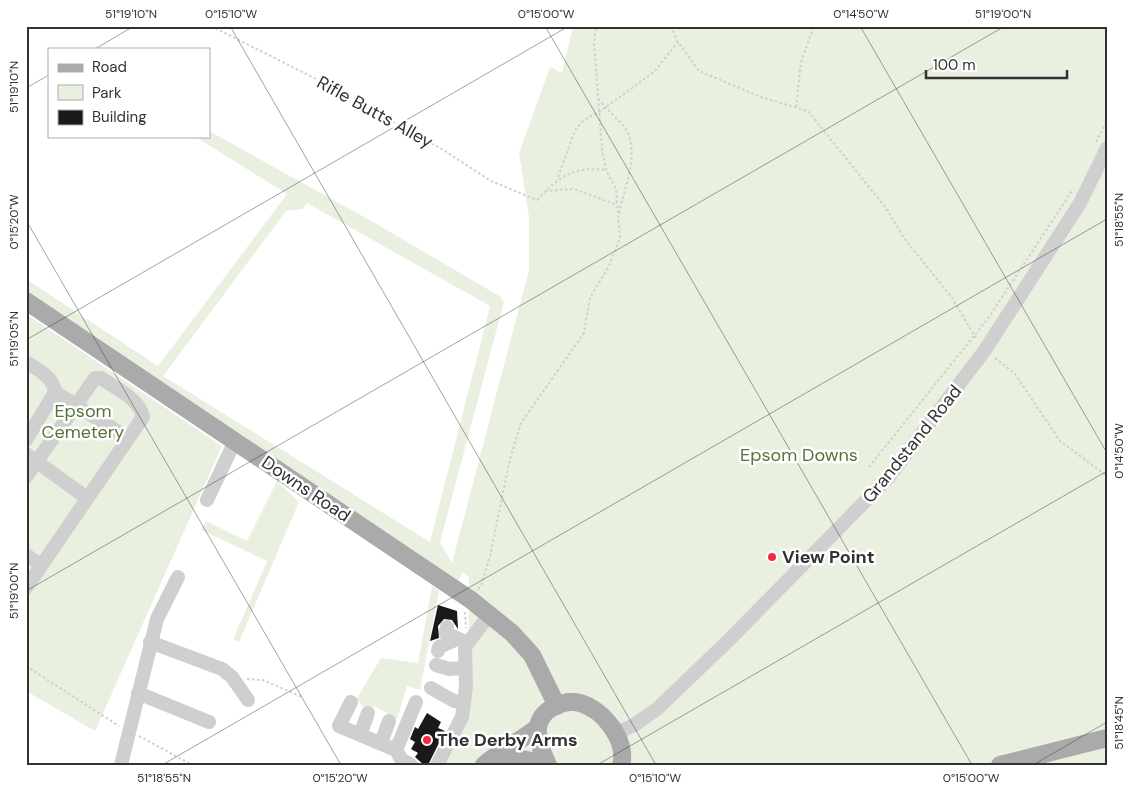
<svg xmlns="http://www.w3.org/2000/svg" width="1133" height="791" font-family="'DM Sans',sans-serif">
  <rect width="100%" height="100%" fill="#fff"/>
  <path fill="#e9f0e0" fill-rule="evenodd" d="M573,26H1107V765H442L468,719L469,577L462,572L459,581L26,292V279L158,366L287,194L194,136H209V131L368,219L501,297L504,302L440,542L452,563L529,270V217L519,153L550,67L562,73ZM307,203L490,306L430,542L163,376L286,211L303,209Z
    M26,314L222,446L95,731L26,691Z
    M277,481L299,502L239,642L234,640L235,635L267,561L201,530L206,521L247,541Z
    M432,586L439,590L420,690L407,686L397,719L374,706L371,710L362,706L357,698L381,658L418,663Z"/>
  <path fill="#191919" d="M438,605L457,611L458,629L452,620L444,619L438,626L439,638L430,641Z
    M427,713L441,722L438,728L445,731L428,765H424L415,757L418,753L411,749L415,742L410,739L415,727L418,729Z"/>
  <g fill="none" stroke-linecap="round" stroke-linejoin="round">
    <path stroke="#cfcfcf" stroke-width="2" stroke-dasharray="2.5 2.5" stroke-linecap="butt" d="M211,26L330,86L445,151L491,181L537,200C559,176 574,166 606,170
      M671,26L678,42L699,71L761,97L808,111L886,208L904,238L952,298L977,340
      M598,99C606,108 614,116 622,124C643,149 624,187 619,214
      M796,107L801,62L814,26
      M1096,142L1107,121
      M558,177L575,130L584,120L599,112L654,72L678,42
      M545,191L574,189L617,205
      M995,358L1015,374L1060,441L1107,476
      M869,467L989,317L1072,191
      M478,589L482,583L490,556L510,459L521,423L584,333L590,298L609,266L620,238L616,189L606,170L602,149L594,42L596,26
      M465,612L466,628
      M26,666L119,726
      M247,679L263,680L302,697
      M139,736L192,765"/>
    <path stroke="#cfcfcf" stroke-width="14" d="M26,362C38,370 53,376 55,392L26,440
      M55,392L128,438
      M26,454L87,498
      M26,477L95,378H101C116,389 139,398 143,417L26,588
      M207,500L235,441
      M26,555L41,565
      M447,627L446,633L468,643
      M150,642L222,669L232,677L248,700
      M438,651L439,647L457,639
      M436,665L449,669L464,668
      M431,688L454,701L464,702
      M138,693L209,722
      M351,702L339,726L396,750L401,759L411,765
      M617,733L634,725L657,709L729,640L888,478L985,350L1080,203L1107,148
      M360,735L368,713
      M381,743L389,721
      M396,750L416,702
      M121,765L157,619L178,577
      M437,765L462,717L466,687L465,647L489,615"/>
    <path stroke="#aaa" stroke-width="18" d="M26,301L471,600L512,633L532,655L557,706
      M491,762C511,756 525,758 545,765
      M484,765C501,750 521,741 538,727
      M548,765C543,754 537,741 538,728C540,709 564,699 580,703C603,709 628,741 621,765
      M1000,765L1107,738"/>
  </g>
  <path fill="none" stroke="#323232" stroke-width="1" stroke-opacity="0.45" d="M230,26L656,765M545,26L972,765M860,26L1107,453M95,49L134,26M26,88L49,75M26,220L341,765M26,340L569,26M26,591L1005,26M162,765L1107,219M597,765L1107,471M1033,765L1107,722"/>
  <g fill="#f42a40" stroke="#fff" stroke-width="2">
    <circle cx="772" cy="557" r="5"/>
    <circle cx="427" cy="740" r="5"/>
  </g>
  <g text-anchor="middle" stroke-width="5" stroke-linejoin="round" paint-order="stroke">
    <g font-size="18" fill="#323232" stroke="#fff">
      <text transform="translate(375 112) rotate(29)" y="6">Rifle Butts Alley</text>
      <text transform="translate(912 444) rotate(-51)" y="6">Grandstand Road</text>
      <text transform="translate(306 489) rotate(34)" y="6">Downs Road</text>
    </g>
    <g font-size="18" fill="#57733b" stroke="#fff">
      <text x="83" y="417">Epsom<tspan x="83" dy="21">Cemetery</tspan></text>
      <text x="799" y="461">Epsom Downs</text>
    </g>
    <g font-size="18" font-weight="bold" fill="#323232" stroke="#fff" text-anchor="start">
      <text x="782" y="563">View Point</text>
      <text x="437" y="746">The Derby Arms</text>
    </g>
  </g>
  <rect width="1133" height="791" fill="none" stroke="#ffffff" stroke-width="55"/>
  <rect x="48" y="48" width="162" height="90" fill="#ffffff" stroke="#adadad"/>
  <rect x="58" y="64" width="25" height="8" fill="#aaaaaa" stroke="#adadad"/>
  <text x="92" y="72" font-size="15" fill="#323232">Road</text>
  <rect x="58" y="85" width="25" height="15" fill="#e9f0e0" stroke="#adadad"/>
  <text x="92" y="98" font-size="15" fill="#323232">Park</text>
  <rect x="58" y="110" width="25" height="15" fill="#191919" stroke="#adadad"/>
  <text x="92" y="122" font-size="15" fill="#323232">Building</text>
  <path d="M926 70v8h141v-8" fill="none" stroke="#323232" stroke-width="2.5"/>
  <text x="933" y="70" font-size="15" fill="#323232" stroke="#ffffff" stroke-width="4" paint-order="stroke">100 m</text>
  <rect x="28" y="28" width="1078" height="736" fill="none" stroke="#323232" stroke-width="2"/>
  <g font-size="12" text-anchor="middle" fill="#323232">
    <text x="131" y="18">51°19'10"N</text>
    <text x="231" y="18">0°15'10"W</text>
    <text x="546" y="18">0°15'00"W</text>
    <text x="861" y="18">0°14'50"W</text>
    <text x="1003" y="18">51°19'00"N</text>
    <text transform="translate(14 87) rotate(-90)" y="4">51°19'10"N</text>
    <text transform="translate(1119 220) rotate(-90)" y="4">51°18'55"N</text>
    <text transform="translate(14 222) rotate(-90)" y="4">0°15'20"W</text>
    <text transform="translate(14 339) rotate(-90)" y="4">51°19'05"N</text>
    <text transform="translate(1119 451) rotate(-90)" y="4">0°14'50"W</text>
    <text transform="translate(14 591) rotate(-90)" y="4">51°19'00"N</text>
    <text transform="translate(1119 723) rotate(-90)" y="4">51°18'45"N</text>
    <text x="164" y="782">51°18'55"N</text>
    <text x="340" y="782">0°15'20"W</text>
    <text x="655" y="782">0°15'10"W</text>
    <text x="971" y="782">0°15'00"W</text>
  </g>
</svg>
